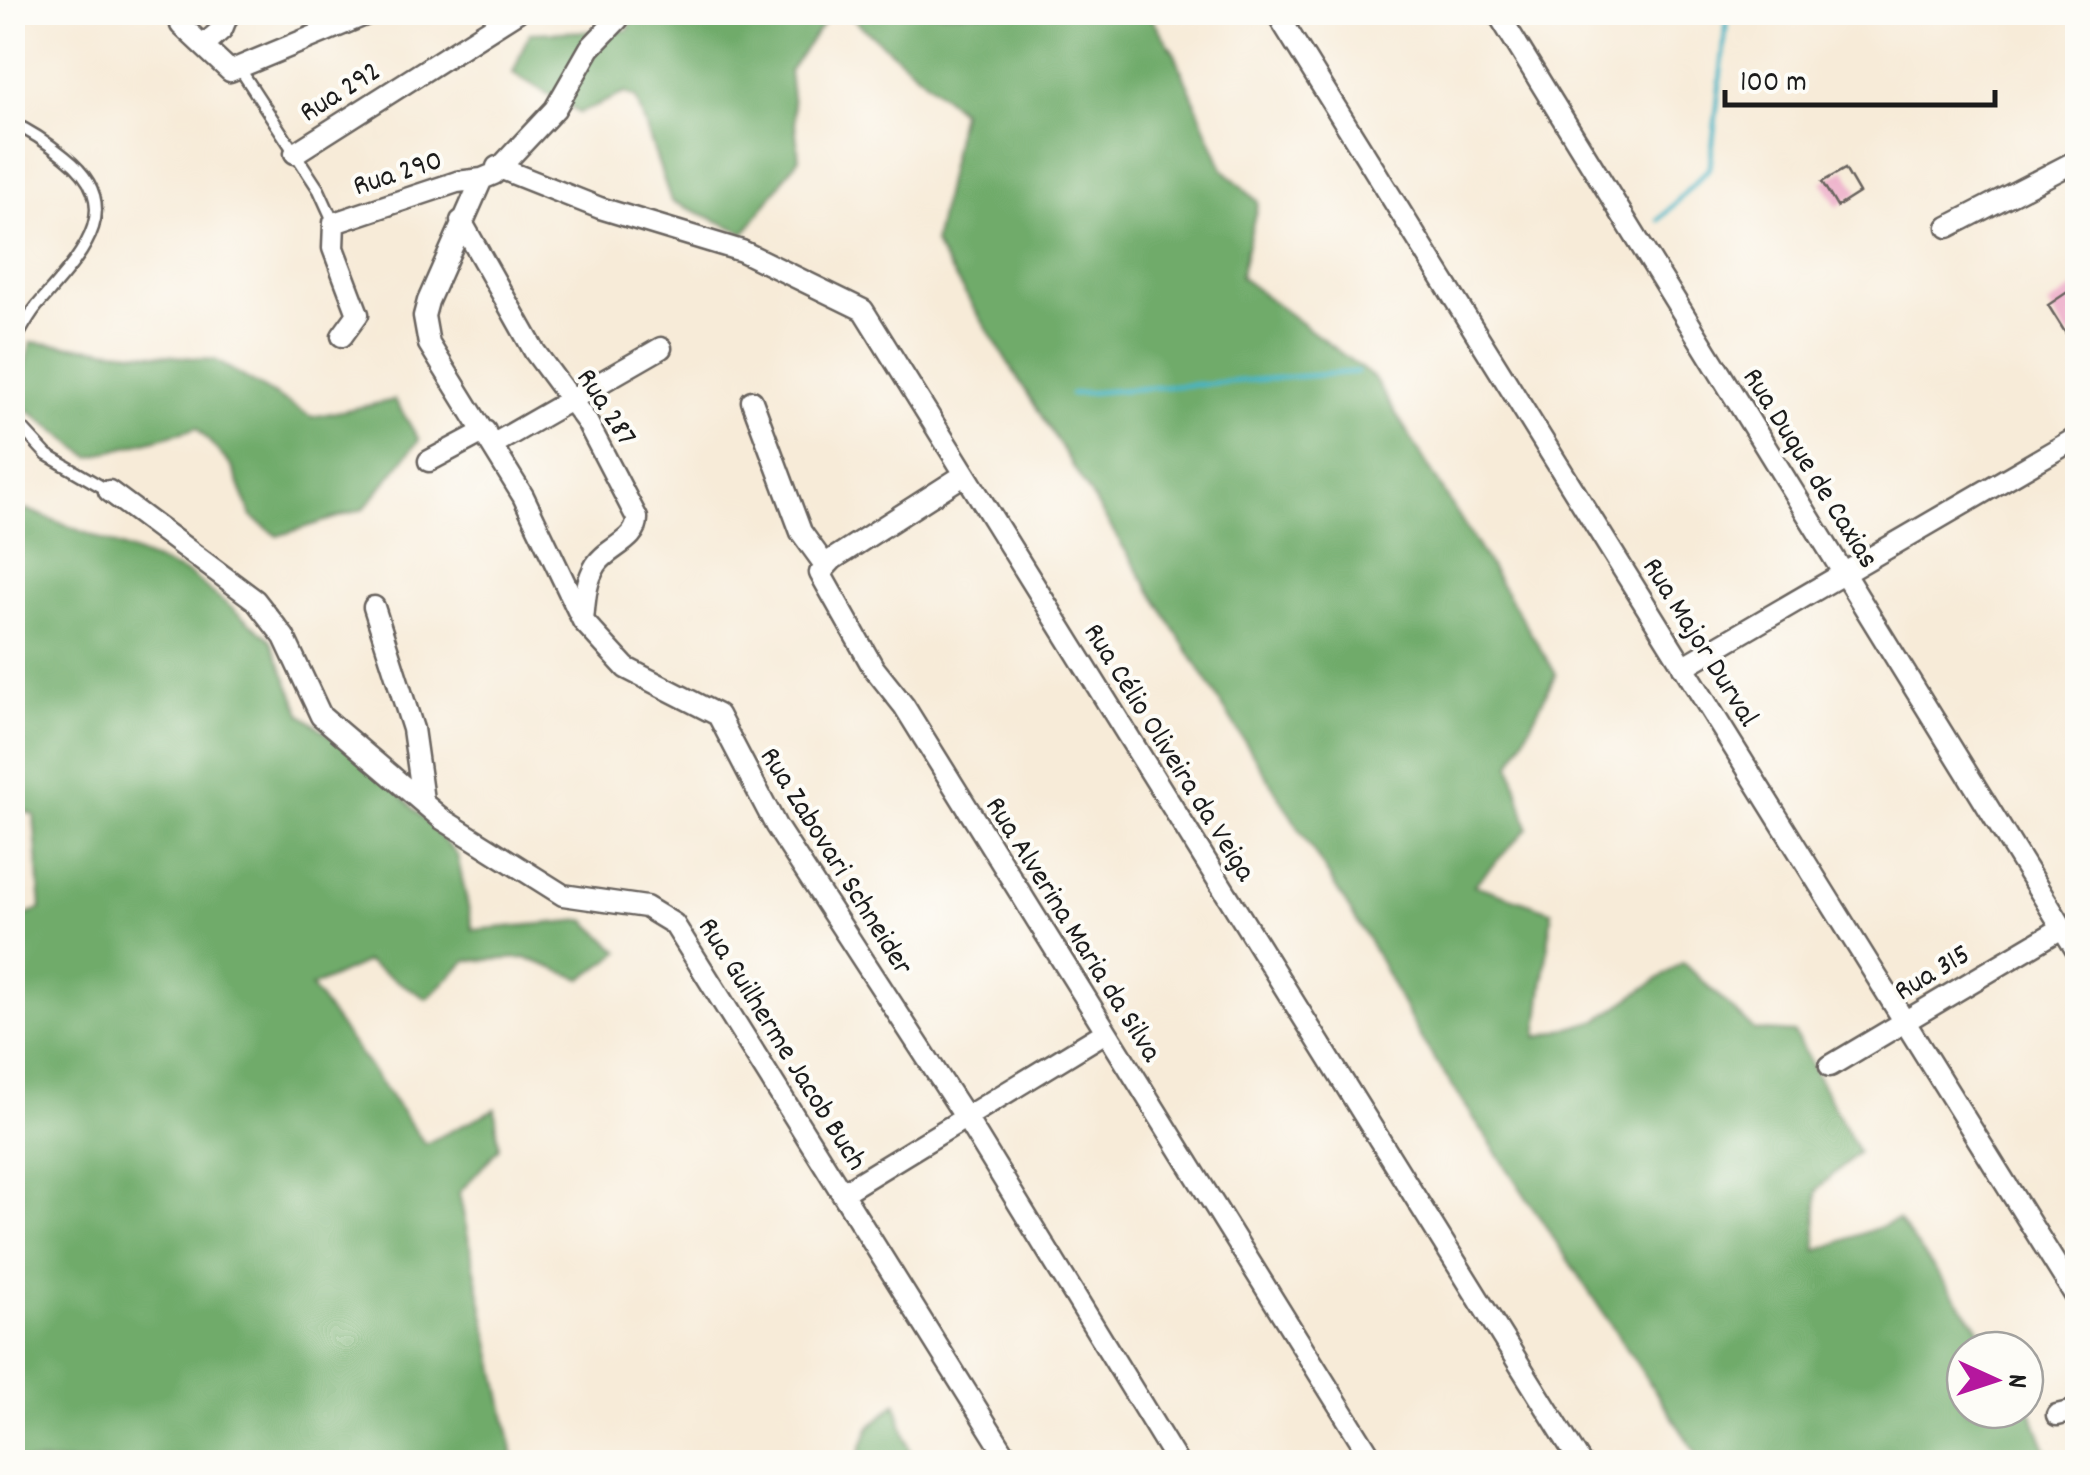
<svg xmlns="http://www.w3.org/2000/svg" width="2090" height="1475" font-family="Dekko,sans-serif">
  <rect width="100%" height="100%" fill="#fdfcf7"/>
  <filter id="ink" filterUnits="userSpaceOnUse"><feTurbulence type="fractalNoise" baseFrequency=".01" numOctaves="2"/><feDisplacementMap in="SourceGraphic" scale="20" xChannelSelector="R" yChannelSelector="G"/><feConvolveMatrix kernelMatrix="1 2 1 2 8 2 1 2 1" color-interpolation-filters="sRGB"/></filter>
  <filter id="wash" filterUnits="userSpaceOnUse"><feTurbulence type="fractalNoise" baseFrequency=".0048" numOctaves="4" result="noise"/><feDisplacementMap in="SourceGraphic" scale="40" xChannelSelector="R" yChannelSelector="G"/><feGaussianBlur stdDeviation="2.25" result="paint"/><feColorMatrix in="noise" values="0 0 0 0 0 0 0 0 0 0 0 0 0 0 0 0 0 1.4 0 .05"/><feComposite in="paint" operator="in"/></filter>
  <g filter="url(#wash)">
    <rect width="100%" height="100%" fill="#f7ebd8"/>
    <path fill="#6fab6b" stroke="#466444" stroke-width="2.5" d="M635,13H831L789,71L799,158L745,233L671,201L636,98L625,93L579,113L513,73L529,33L628,30Z
      M846,13H1148L1175,54L1223,169L1258,202L1240,277L1374,378L1556,674L1511,764L1528,828L1474,885L1552,911L1537,1037L1598,1020L1683,962L1754,1030L1794,1033L1858,1152L1817,1190L1816,1251L1898,1220L1995,1350H1965V1410H2025V1396L2051,1462H1702L1420,1037L1368,939L934,244L961,111Z
      M31,342L215,360L312,417L395,400L419,440L364,509L277,536L252,517L232,467L197,428L90,457L16,401Z
      M28,510L189,574L270,639L302,715L379,772L457,855L473,930L585,920L620,952L582,979L526,958L466,961L427,999L366,962L311,987L425,1144L495,1109L499,1148L459,1193L515,1462H13L12,921L41,909L34,815L12,807L13,513Z
      M896,1403L913,1462H856L869,1428Z"/>
    <g fill="none" stroke-linecap="round" stroke-linejoin="round">
      <path stroke="#47b4c3" stroke-width="5" d="M1659,220L1710,167L1728,12
        M1071,394L1357,372"/>
    </g>
    <g id="blocks">
      <path fill="#eca9c6" d="M1845,169L1859,193L1837,207L1822,182Z
        M2078,285V331L2068,337L2048,305Z"/>
    </g>
  </g>
  <g filter="url(#ink)">
    <use href="#blocks" fill-opacity="0" stroke="#69645e" stroke-width="2.5"/>
    <g fill="none" stroke-linecap="round" stroke-linejoin="round">
      <g stroke="#69645e" stroke-width="15">
        <path id="service" d="M240,69L319,190L334,223
          M12,123C33,132 48,143 65,157C131,209 77,259 37,306C27,318 20,333 12,346
          M12,417L47,455L109,491"/>
      </g>
      <g stroke="#69645e" stroke-width="25">
        <path id="minor" d="M618,12V19L590,48L555,109L494,174L482,179L428,301L424,316L429,344L523,496L583,621L626,668L718,715L776,826L966,1118L1177,1462
          M1276,12L2078,1300
          M1497,12L2078,953
          M181,25L230,71L372,12
          M204,45L222,29L229,12
          M295,153L517,12
          M497,167L600,208L742,251L863,310L1580,1462
          M461,221L535,352L587,422L637,518C638,541 607,547 596,565C585,583 585,601 583,621
          M1948,227L2078,160
          M342,336L358,314L333,248L334,223L457,182L482,179
          M752,401L801,532L825,565
          M494,444L661,348
          M429,461L485,431
          M964,475L833,559L820,573L873,667L904,706L1374,1462
          M109,491L255,600L284,637L321,716L442,819L563,895L646,907L674,924L1010,1462
          M374,607L413,729L423,800
          M1683,667L2078,437
          M1830,1066L2062,928
          M842,1193L1104,1033
          M2057,1415L2078,1410"/>
      </g>
      <use href="#service" stroke="#fff" stroke-width="10"/>
      <use href="#minor" stroke="#fff" stroke-width="20"/>
    </g>
  </g>
  <g text-anchor="middle" stroke-width="8" stroke-linejoin="round" paint-order="stroke">
    <g font-size="30" fill="#1c1c1c" stroke="#fdfcf7">
      <text transform="translate(339 90) rotate(-32)" y="10">Rua 292</text>
      <text transform="translate(397 171) rotate(-18)" y="10">Rua 290</text>
      <text transform="translate(608 406) rotate(57)" y="10">Rua 287</text>
      <text transform="translate(1812 467) rotate(58)" y="10">Rua Duque de Caxias</text>
      <text transform="translate(1702 641) rotate(58)" y="10">Rua Major Durval</text>
      <text transform="translate(1171 751) rotate(58)" y="10">Rua Célio Oliveira da Veiga</text>
      <text transform="translate(838 860) rotate(58)" y="10">Rua Zabovari Schneider</text>
      <text transform="translate(1075 928) rotate(58)" y="10">Rua Alverina Maria da Silva</text>
      <text transform="translate(1931 971) rotate(-31)" y="10">Rua 315</text>
      <text transform="translate(784 1043) rotate(58)" y="10">Rua Guilherme Jacob Buch</text>
    </g>
  </g>
  <rect width="2090" height="1475" fill="none" stroke="#fdfcf7" stroke-width="50"/>
  <g transform="translate(1995 1380) rotate(93)"><circle r="48" fill="#fdfcf7" stroke="#a3a29f" stroke-width="2.5"/>
  <path d="M0-8L18 38L0 25L-18 38Z" fill="#b5179e"/>
  <text y="-15" font-size="28" font-weight="bold" text-anchor="middle" fill="#1c1c1c">N</text>
  </g>
  <path d="M1725 90v15h270v-15" fill="none" stroke="#1c1c1c" stroke-width="5"/>
  <text x="1740" y="90" font-size="30" fill="#1c1c1c" stroke="#fdfcf7" stroke-width="8" paint-order="stroke">100 m</text>
</svg>
